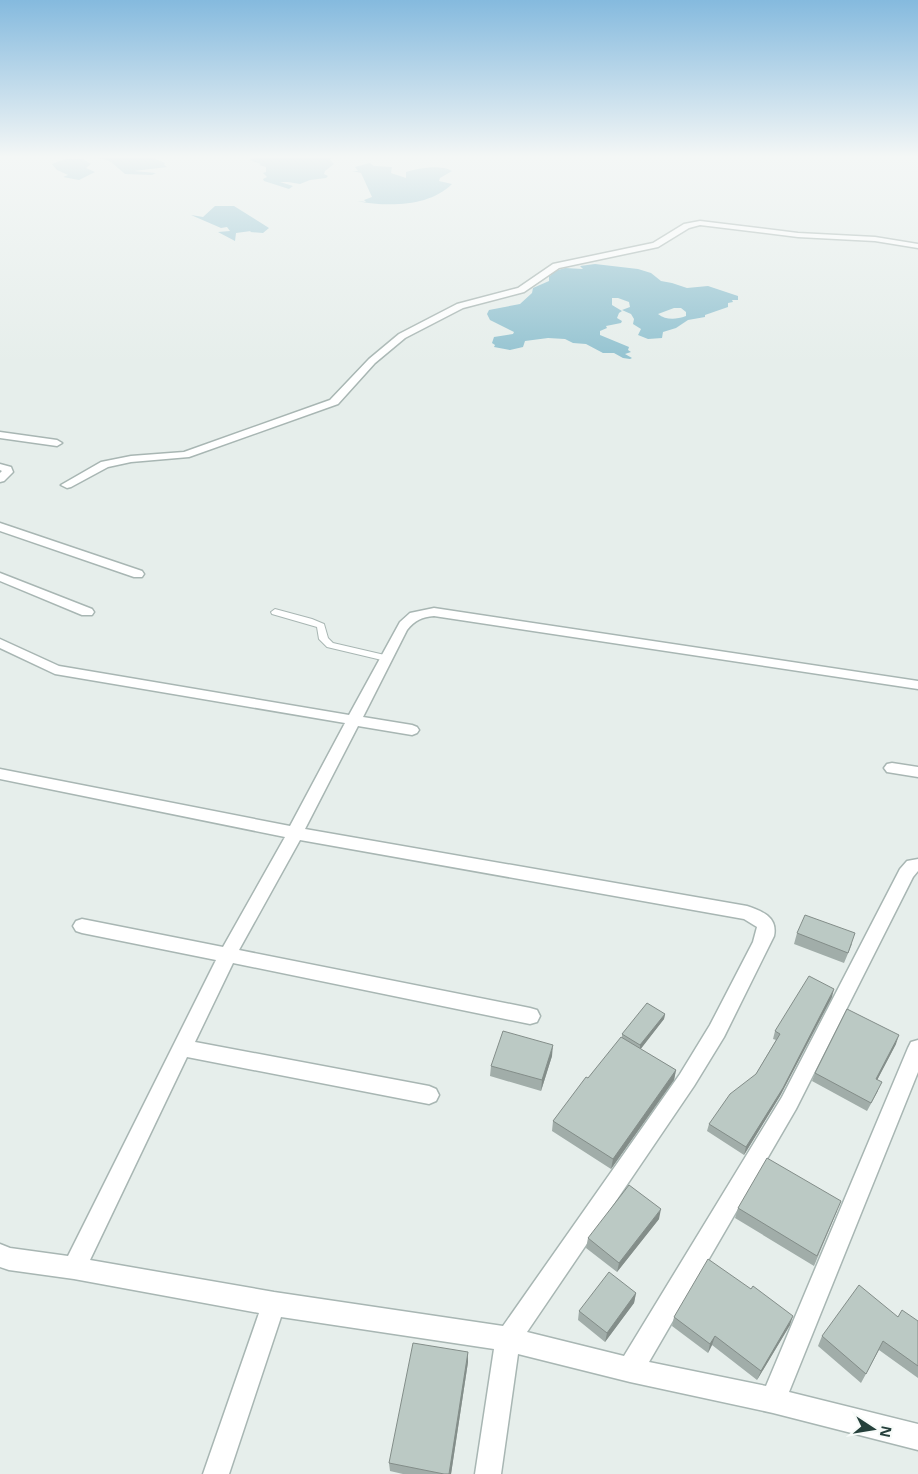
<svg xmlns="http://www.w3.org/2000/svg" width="918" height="1474" font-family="'Noto Sans',sans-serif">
  <rect width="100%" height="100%" fill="#e6eeeb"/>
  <path fill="#92c2d0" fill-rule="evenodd" d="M100,158H153L165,163L164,165L167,167L134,171L156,173L152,175L125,174L111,162Z
    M255,158H331L330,160L334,164L325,171L324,174L328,176L326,178L310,180L300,184L288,182H280L293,186L289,189L264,181L263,179L267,177L263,173L266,172V167L259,165L261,164L249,160Z
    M65,159H83L91,164L86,168L95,172L79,180L63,177L68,175L57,170L52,164Z
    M370,163L374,166L392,167L391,173L406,178V172C418,168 441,164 452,171L440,178L439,181L452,184C429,207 387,207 357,201L366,202L364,200L372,197L361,173L352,171H358L355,167Z
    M215,206H234L269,228L263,233L250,232L251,231L236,233L235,241L218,232L230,231L227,227L221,228L191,215L203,217Z
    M595,264L638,269L651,273L661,281L672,283L687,288L708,286L738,296V300H732L733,302L728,303V307L705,315V317L688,320L676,328L663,332L662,338L648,339L638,335L641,329L633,324L634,319L631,314L622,310L630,307L629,302L618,298H612V305L622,311L619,313L617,318L622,321L621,323L606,326L607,328L600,331V335L629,347L628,350L631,352L625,354L632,358L630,359L623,358L614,353H603L586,344L573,343L565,339L548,338L525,341L523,347L510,350L494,347L495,345L492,343L494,337L513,334L514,332L490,320L487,314L489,310L520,304L532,293L533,288L549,281V276H551L548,273L565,268L583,269L580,266ZM674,308H681L686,312V316C675,320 666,320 658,314Z"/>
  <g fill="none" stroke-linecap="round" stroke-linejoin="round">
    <g stroke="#a8b6b3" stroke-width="2">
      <path id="service" d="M275,609L312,619L324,624L328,638L333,643L389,656L391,658L386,661L327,647L319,639L317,627L272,614L271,612Z"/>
    </g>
    <g stroke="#a8b6b3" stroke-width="3">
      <path id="minor" d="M700,221L798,233L875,237L918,244V248L875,241L798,237L700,225L689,228L658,247L559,268L524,292L463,308L405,338L375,363L338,404L189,457L131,462L108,467L71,487L67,488L61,485L101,462L131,456L184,452L330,400L369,359L399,334L457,304L518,288L553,264L653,243L684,224Z
        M0,432L57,440L62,443L57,446L0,438Z
        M0,464L11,467L13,472L4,481L0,482V473L2,471L0,470Z
        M0,523L142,571L144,574L142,577H134L0,531Z
        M0,573L92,609L94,612L92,615H82L0,581Z
        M434,608L918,681V689L434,616C422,617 415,620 407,630L363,717L412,725L417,727L419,730L417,733L412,735L358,726L305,829L747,906C762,911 778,917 774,936L724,1037L694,1086L527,1332L624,1356L782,1097L900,869L907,861L918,859V871L913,877L796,1109L649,1362L766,1386L908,1048L911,1042L918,1040V1072L789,1392L918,1424V1450L773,1413L630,1382L518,1354L501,1474H475L494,1349L281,1317L229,1474H203L259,1313L74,1279L9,1270L0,1267V1244L10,1248L68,1256L216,960L82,933L76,931L73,926L76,921L82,919L223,947L285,837L0,779V769L290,826L345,723L55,674L0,648V639L59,666L349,715L400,622L410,613ZM300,840L744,919L757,927L753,942L710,1025L680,1074L503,1326L274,1292L90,1260L187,1057L429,1104L436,1101L439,1095L436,1089L429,1086L195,1042L233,963L530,1024L537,1022L540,1016L537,1010L530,1008L239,950Z
        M892,763L918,767V777L887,772L884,768L887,764Z"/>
    </g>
    <use href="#service" fill="#fff" fill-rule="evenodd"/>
    <use href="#minor" fill="#fff" fill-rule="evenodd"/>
  </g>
  <path fill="#a1ada9" d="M797,933L852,944L844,963L794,944Z
    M832,997L780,1096L744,1155L707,1131L709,1124L756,1074L776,1040L773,1039L775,1031Z
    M665,1014L664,1019L640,1049L676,1070L674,1080L611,1169L552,1131L553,1121L622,1037V1034Z
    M896,1044L877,1080L878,1091L867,1111L812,1081L815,1073Z
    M552,1056L541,1091L490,1076L491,1066Z
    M738,1208L837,1211L814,1266L735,1218Z
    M659,1219L617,1272L586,1248L588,1238Z
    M636,1293L634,1303L605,1342L578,1320L579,1311Z
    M674,1317L790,1325L757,1380L712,1345L708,1353L672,1326Z
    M898,1317L918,1321V1378L879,1350L861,1383L818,1346L822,1336Z
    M468,1352V1362L451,1474H403L390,1471L389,1463Z"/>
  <path fill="#838d89" d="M834,989L832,997L780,1096L744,1155L746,1147Z
    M665,1014L664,1019L640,1050V1045Z
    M899,1035L896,1044L873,1088L876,1079Z
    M553,1045L552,1056L541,1091L542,1080Z
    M676,1070L674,1080L611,1169L613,1159Z
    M661,1209L659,1219L617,1272L619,1263Z
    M636,1293L634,1303L605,1342L607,1333Z
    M793,1316L790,1325L757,1380L761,1371Z
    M715,1336L712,1345L708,1353L710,1344Z
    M468,1352V1362L451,1474H449Z"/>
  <path fill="#bbc9c4" stroke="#838d89" d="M805,915L855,933L848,953L797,933Z
    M809,976L834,989L783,1088L746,1147L709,1124L730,1094L756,1074L780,1034L775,1031Z
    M647,1003L665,1014L640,1045L622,1034Z
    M847,1009L899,1035L876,1079L882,1082L871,1103L815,1073Z
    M503,1031L553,1045L542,1080L491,1066Z
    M621,1037L676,1070L613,1159L553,1121L586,1077L588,1078Z
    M767,1158L841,1201L817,1256L738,1208Z
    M629,1185L661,1209L619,1263L588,1238Z
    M708,1259L751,1289L753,1286L793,1316L761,1371L715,1336L710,1344L674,1317Z
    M609,1272L636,1293L607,1333L579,1311Z
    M859,1285L898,1317L902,1310L918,1321V1366L883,1341L866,1374L822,1336Z
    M413,1343L468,1352L449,1474H444L389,1463Z"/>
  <linearGradient id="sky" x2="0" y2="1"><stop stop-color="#85bade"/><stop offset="0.43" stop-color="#f4f7f6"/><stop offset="1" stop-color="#f4f7f6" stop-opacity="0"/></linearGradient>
  <rect width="918" height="364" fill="url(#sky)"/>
  <g transform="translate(873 1429) rotate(102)" stroke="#f7fbf9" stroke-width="4" paint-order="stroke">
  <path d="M0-4L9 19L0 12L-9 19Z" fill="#25403b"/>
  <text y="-8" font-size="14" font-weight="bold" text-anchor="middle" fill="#25403b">N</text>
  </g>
</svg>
